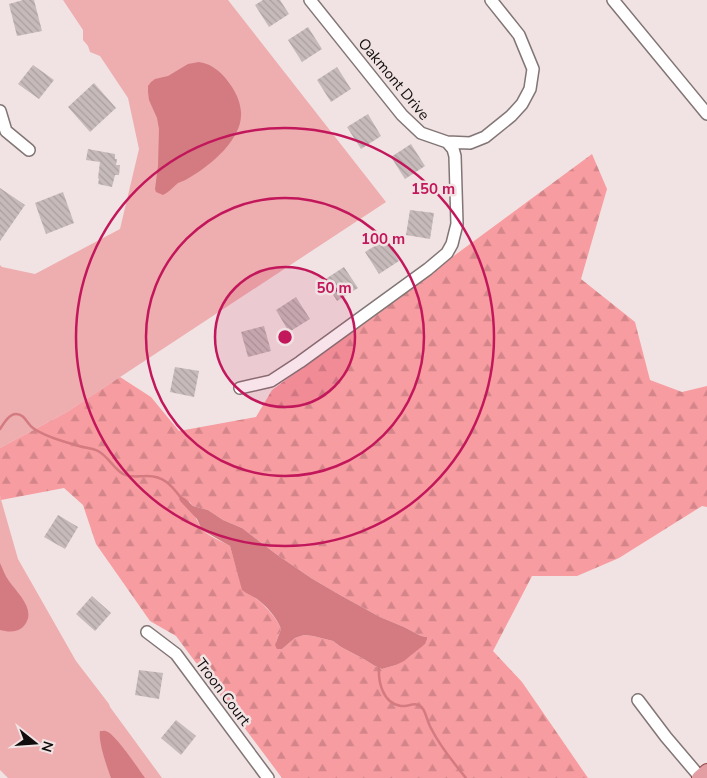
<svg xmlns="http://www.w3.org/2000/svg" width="707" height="778" font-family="'Nunito Sans',sans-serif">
  <defs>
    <pattern id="forest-firs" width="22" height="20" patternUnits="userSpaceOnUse" patternTransform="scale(1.25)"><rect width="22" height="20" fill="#f79ca0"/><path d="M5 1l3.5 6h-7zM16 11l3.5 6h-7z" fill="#d38589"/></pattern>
    <pattern id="building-back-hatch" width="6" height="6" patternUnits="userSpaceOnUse" patternTransform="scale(1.25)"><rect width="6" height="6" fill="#c7baba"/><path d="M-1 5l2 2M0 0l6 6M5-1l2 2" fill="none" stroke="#aa9f9f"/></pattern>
  </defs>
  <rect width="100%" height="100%" fill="#f1e3e3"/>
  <path fill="#eeadaf" d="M63,0H228L386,202L67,412L0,448V265L2,267L35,274L120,229L139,149L128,98L100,56L90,52L88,46L83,40V30Z
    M0,496L18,559L76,661L109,704L110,707L162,778H8L0,770Z"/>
  <path fill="url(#forest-firs)" fill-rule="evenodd" d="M592,154L607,189L581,279L635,322L650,380L682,392L707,386V507L702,506L619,558L577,576H532L493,651L522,682L588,778H282L176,636L150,621L96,544L83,505L64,488L1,500L0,496V448L67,412L120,377L151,397L179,431L256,417L272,390ZM189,501L193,506L208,510L223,520L242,528L276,554L311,578L340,595L380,617L404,627L421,636L427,637L426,641L410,656L396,665L382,669L375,666L362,658L341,647L333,641L313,636L304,635L295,638L282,649L276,642L281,629C276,617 268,609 258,600C253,596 246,594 242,588L230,546C222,541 211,538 204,531C199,526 191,509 189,501Z"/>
  <path fill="#d37b80" d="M199,62C214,64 224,75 232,87C237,95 240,102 241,112C243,138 212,164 192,176C188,179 183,181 178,183C173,187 169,192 163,195L156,192L155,189L158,166L159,129L157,118L149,100L148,92V86L151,82L155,79L168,76L188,64Z
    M181,496L186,499L193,506L208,510L223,520L242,528L276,554L311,578L340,595L380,617L404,627L421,636L427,637V639L425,644L404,661L396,665L382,669L375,666L362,658L341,647L333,641L313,636L304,635L295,638L282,649H277L275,645L281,629C276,616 267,607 257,599C252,596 247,594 242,590L230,546L202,530L197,519L181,502L179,499Z
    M0,563C3,569 5,576 9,581C18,594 38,611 23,627C16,633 8,632 0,630Z
    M100,731C104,731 104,730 108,732C117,737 138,768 145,778H111C107,767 98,742 100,731Z"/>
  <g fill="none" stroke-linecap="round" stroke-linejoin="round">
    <path stroke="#d37b80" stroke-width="2.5" d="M0,429C4,423 9,414 16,414C25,414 27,424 33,428C45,437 65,442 79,446C85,448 92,448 98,451C108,456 113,468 123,474C131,478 137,476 145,476C164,475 172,486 182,499
      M379,666C378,681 382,703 401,706C409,707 417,700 423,709C426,713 428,724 432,730C441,748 454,763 466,778"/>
  </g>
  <path fill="url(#building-back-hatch)" d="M23,0H34L42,31L17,36L9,4Z
    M263,0H280L289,14L269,27L255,5Z
    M308,27L322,49L302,62L288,40Z
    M33,65L54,80L39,99L18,84Z
    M337,67L351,89L331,102L317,80Z
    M94,83L116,108L90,132L68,107Z
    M368,114L381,136L361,149L347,127Z
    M411,144L425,166L405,179L391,157Z
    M88,149L115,154V159H117L116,165H120L119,175H115L112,187L98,184L99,179L98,178L100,162L86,160Z
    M0,188L25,205L0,241Z
    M63,192L74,223L46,234L35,203Z
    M410,210L434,213L430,239L406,235Z
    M386,239L399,261L379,274L365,252Z
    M344,267L358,288L337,301L324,280Z
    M296,297L310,319L289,332L276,310Z
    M264,326L271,351L248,357L241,332Z
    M175,367L199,371L194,397L170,392Z
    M58,515L78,527L65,549L44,537Z
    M92,596L111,613L95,631L76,614Z
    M139,670L163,673L159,699L135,695Z
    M176,720L196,736L181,755L161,738Z"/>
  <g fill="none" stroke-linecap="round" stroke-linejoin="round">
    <g stroke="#827575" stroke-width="14">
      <path id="minor" d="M310,0L402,115L421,133L447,142L470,143L485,137L511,116L522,104L530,89L533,69L519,35L491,0
        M613,0L707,114
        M0,111L6,131L29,150
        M240,388L271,381L300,362L428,269L447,253L452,244L457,224L455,156L453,149L447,142
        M147,632L176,654L268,778
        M638,700L666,737L700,777"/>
    </g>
    <g stroke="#8e4248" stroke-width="16">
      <path id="major" d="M699,778L707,771"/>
    </g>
    <use href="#minor" stroke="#fff" stroke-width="11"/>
    <use href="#major" stroke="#e39ea4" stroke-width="14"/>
  </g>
  <circle cx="285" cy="337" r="70" fill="#c2185b" fill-opacity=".12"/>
  <g fill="none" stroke="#c2185b" stroke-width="2.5">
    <circle cx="285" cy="337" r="70"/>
    <circle cx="285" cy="337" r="139"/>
    <circle cx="285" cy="337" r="209"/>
  </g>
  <g text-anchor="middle" stroke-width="5" stroke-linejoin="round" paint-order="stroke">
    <g font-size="15" fill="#110d0d" stroke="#f1e3e3">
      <text transform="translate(394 79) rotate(50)" y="5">Oakmont Drive</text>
      <text transform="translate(223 692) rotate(53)" y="5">Troon Court</text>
    </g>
  </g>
  <circle cx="285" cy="337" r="8" fill="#c2185b" stroke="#f1e3e3" stroke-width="2.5"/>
  <g font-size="15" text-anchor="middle" font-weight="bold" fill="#c2185b" stroke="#f1e3e3" stroke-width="5" stroke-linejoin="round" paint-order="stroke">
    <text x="433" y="194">150 m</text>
    <text x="383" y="244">100 m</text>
    <text x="334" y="293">50 m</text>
  </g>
  <g transform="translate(35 743) rotate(107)" stroke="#f1e3e3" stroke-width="4" paint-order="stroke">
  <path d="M0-4L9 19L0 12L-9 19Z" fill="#110d0d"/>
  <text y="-8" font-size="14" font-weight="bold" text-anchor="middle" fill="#110d0d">N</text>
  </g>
</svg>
